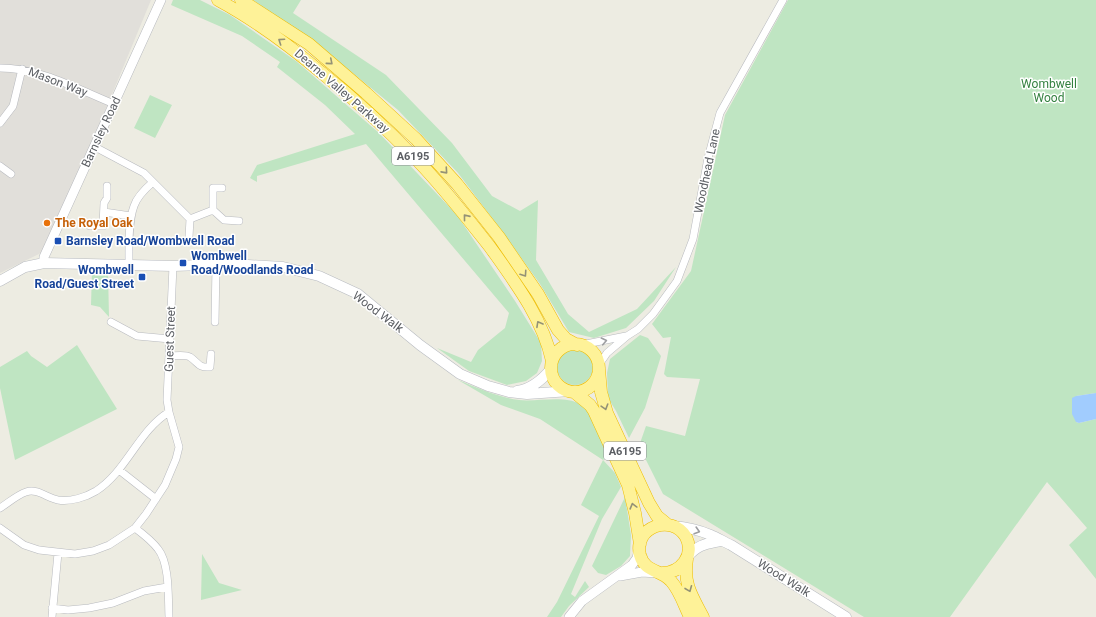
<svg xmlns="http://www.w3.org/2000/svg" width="1096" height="617" font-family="Roboto,sans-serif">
  <rect width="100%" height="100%" fill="#edece2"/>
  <path fill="#e1dfda" d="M0,0H151L96,133L41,253L0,273Z"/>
  <path fill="#bfe5c2" d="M173,0H200L230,15L296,61L379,133L457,215L515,301L541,343L542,361L537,373L526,381L507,385L469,371L437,348L471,362L478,350L505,328L509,313L366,144L257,176V182L250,178L257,165L355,134L325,105L277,67L280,62L242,36L171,5Z
    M253,0H301L293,13L386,75L452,143L492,196L520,211L538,200L536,260L568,314L589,332L637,309L676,267L654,301L626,328L594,338L569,332L540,284L501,230L458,173L398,110L322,48Z
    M788,0H1096V393L1076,396V422L1079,423L1096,419V579L1069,545L1087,528L1047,482L950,617H864L663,494L639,446L646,426L685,436L700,379L667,377L664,374L671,337L663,338L652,324L691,271L725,115Z
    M150,95L172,105L155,138L134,128Z
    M92,271L108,272L109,317L100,307L91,305Z
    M640,335L648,338L661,356L645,408L629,438L616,411L608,398L607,373L610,359Z
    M77,345L117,409L15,460L0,388V367L27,351L31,356L47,367Z
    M557 367a18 18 0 1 1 36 0a18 18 0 1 1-36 0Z
    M458,380C478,388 497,397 519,400C537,402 564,395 580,404C593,412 601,441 608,455L603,460L615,473L621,487L602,519L571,594L575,597L585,581L589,587L569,606L561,617H547L557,602L599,516L581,505L603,460L540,419L501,405Z
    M625,497L631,535L630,556L621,566L606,575L598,573L592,566Z
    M202,554L219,583L242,590L201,600Z"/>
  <path fill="#a1ccfe" d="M1096,393V419L1079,423L1076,422L1072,414V398L1076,396Z"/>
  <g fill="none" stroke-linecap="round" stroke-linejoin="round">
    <g stroke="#b8babf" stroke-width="8">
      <path id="minor" d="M0,68C40,68 77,89 114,104
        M0,123L13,106L22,69
        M95,147L144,173L190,219L213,210L224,220L239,221
        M0,166L11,174
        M213,210V188H222
        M104,212L131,216
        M90,226H103L104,203L107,198V186
        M189,237L190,219
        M129,265C129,248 128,222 134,206C137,197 146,188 153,182
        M111,322L137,336L170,339
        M215,322L216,265
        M581,345L626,336
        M169,356C175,356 185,354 190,357C199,363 198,368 210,367L211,354
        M598,366L607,353L627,336L638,329L653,314L677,281L693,239L708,158L720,113L783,0
        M119,470L156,499
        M0,508C8,503 17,495 26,492C37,488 47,498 58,500C71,502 86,497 96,491C127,471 138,431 169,412
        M0,528L24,545L39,550L75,554L93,551L109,545L135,528L146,514L165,485L176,459L179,447L169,412L167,400L173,266
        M135,528C143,534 152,541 158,549C170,564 168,598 169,617
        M52,608L68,610L89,608L113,603L144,591L167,587
        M52,617L58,553"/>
    </g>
    <g stroke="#b8babf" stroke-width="10">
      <path id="tertiary" d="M44,263V257L161,0
        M620,576L642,572L657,573
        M569,617L582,601L632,565L637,558L639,549"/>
    </g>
    <g stroke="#b8bbc1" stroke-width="11">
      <path id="secondary" d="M0,281L25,267L44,263L173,266L232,264L283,267L319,276L358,294L420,345L460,374L488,386L509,392L527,394L570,391
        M517,391C532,389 542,380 551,369
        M673,526C685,527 699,530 711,535C718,538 724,542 731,545L846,617
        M688,556C699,544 706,544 720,541"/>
    </g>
    <g stroke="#eebc01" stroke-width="13">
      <path id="trunk" d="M218,0C255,20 290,46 322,73C356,100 388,130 418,161C444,188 467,218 490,247C515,282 543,319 552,361
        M241,0L309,44L366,93L416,139L457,184L499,237L538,294L558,330L566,339L577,345
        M551 368a24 24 0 1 1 48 0a24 24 0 1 1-48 0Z
        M599,369L601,392L607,413L649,503L657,516L668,525
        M574,392L590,405L594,411L628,485L635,513L640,544
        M687,559C683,584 692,596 703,617
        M662,573C681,573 695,555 686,537C672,513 633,527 640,555C645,573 661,569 671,581C680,591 684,605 690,617"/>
    </g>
    <use href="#minor" stroke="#fff" stroke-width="7"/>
    <use href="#tertiary" stroke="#fff" stroke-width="9"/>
    <use href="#secondary" stroke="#fff" stroke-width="10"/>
    <use href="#trunk" stroke="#fef298" stroke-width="12"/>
  </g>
  <defs><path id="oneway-chevron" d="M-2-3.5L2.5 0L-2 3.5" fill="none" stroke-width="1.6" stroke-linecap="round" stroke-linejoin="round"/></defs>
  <g stroke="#949276">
    <use href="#oneway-chevron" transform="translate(281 41) rotate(-146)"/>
    <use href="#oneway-chevron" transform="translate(330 62) rotate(40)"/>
    <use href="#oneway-chevron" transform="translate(445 171) rotate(48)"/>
    <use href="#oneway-chevron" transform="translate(466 217) rotate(-129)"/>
    <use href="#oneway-chevron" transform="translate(524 274) rotate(56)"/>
    <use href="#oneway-chevron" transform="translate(539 324) rotate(-119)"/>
    <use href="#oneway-chevron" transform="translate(605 407) rotate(73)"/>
    <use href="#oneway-chevron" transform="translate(633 506) rotate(-105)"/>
    <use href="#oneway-chevron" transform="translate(689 589) rotate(68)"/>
  </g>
  <g stroke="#9d9ea1">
    <use href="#oneway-chevron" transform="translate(604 341) rotate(-12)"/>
    <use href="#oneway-chevron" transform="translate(697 531) rotate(17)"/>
  </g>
  <circle fill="#e8710a" stroke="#fff" stroke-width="1.5" cx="47" cy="223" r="4"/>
  <g fill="#1a4fb4" stroke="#fff" stroke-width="1.5">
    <rect x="54" y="237" width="8" height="8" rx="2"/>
    <rect x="179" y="259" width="8" height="8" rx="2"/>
    <rect x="138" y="273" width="8" height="8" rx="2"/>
  </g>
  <g text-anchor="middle" stroke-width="3" stroke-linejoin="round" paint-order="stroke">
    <g fill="#fff" stroke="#8c8e92" stroke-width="1">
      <rect x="392" y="147" width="42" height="18" rx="3"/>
      <rect x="604" y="442" width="42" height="18" rx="3"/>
    </g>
    <g font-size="11" font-weight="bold" fill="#5b5e63">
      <text x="413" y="160">A6195</text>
      <text x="625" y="455">A6195</text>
    </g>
    <g font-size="12" fill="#5b5e63" stroke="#fff">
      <text transform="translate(58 82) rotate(21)" y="4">Mason Way</text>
      <text transform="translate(342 91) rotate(41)" y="4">Dearne Valley Parkway</text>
      <text transform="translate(101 132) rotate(-65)" y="4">Barnsley Road</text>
      <text transform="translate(707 171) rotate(-78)" y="4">Woodhead Lane</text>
      <text transform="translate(378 312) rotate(37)" y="4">Wood Walk</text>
      <text transform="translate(170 339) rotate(-88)" y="4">Guest Street</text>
      <text transform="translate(784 578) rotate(32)" y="4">Wood Walk</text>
    </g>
    <g font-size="12" fill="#348140" stroke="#fff">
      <text x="1049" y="88">Wombwell<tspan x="1049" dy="14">Wood</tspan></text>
    </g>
    <g font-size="12" font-weight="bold" fill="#c56008" stroke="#fff" text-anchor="start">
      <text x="55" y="227">The Royal Oak</text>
    </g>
    <g font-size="12" font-weight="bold" fill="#164399" stroke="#fff" text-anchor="start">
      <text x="66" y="245">Barnsley Road/Wombwell Road</text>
      <text x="191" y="260">Wombwell<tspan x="191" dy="14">Road/Woodlands Road</tspan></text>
      <text x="134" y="274" text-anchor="end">Wombwell<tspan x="134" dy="14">Road/Guest Street</tspan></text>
    </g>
  </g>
</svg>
